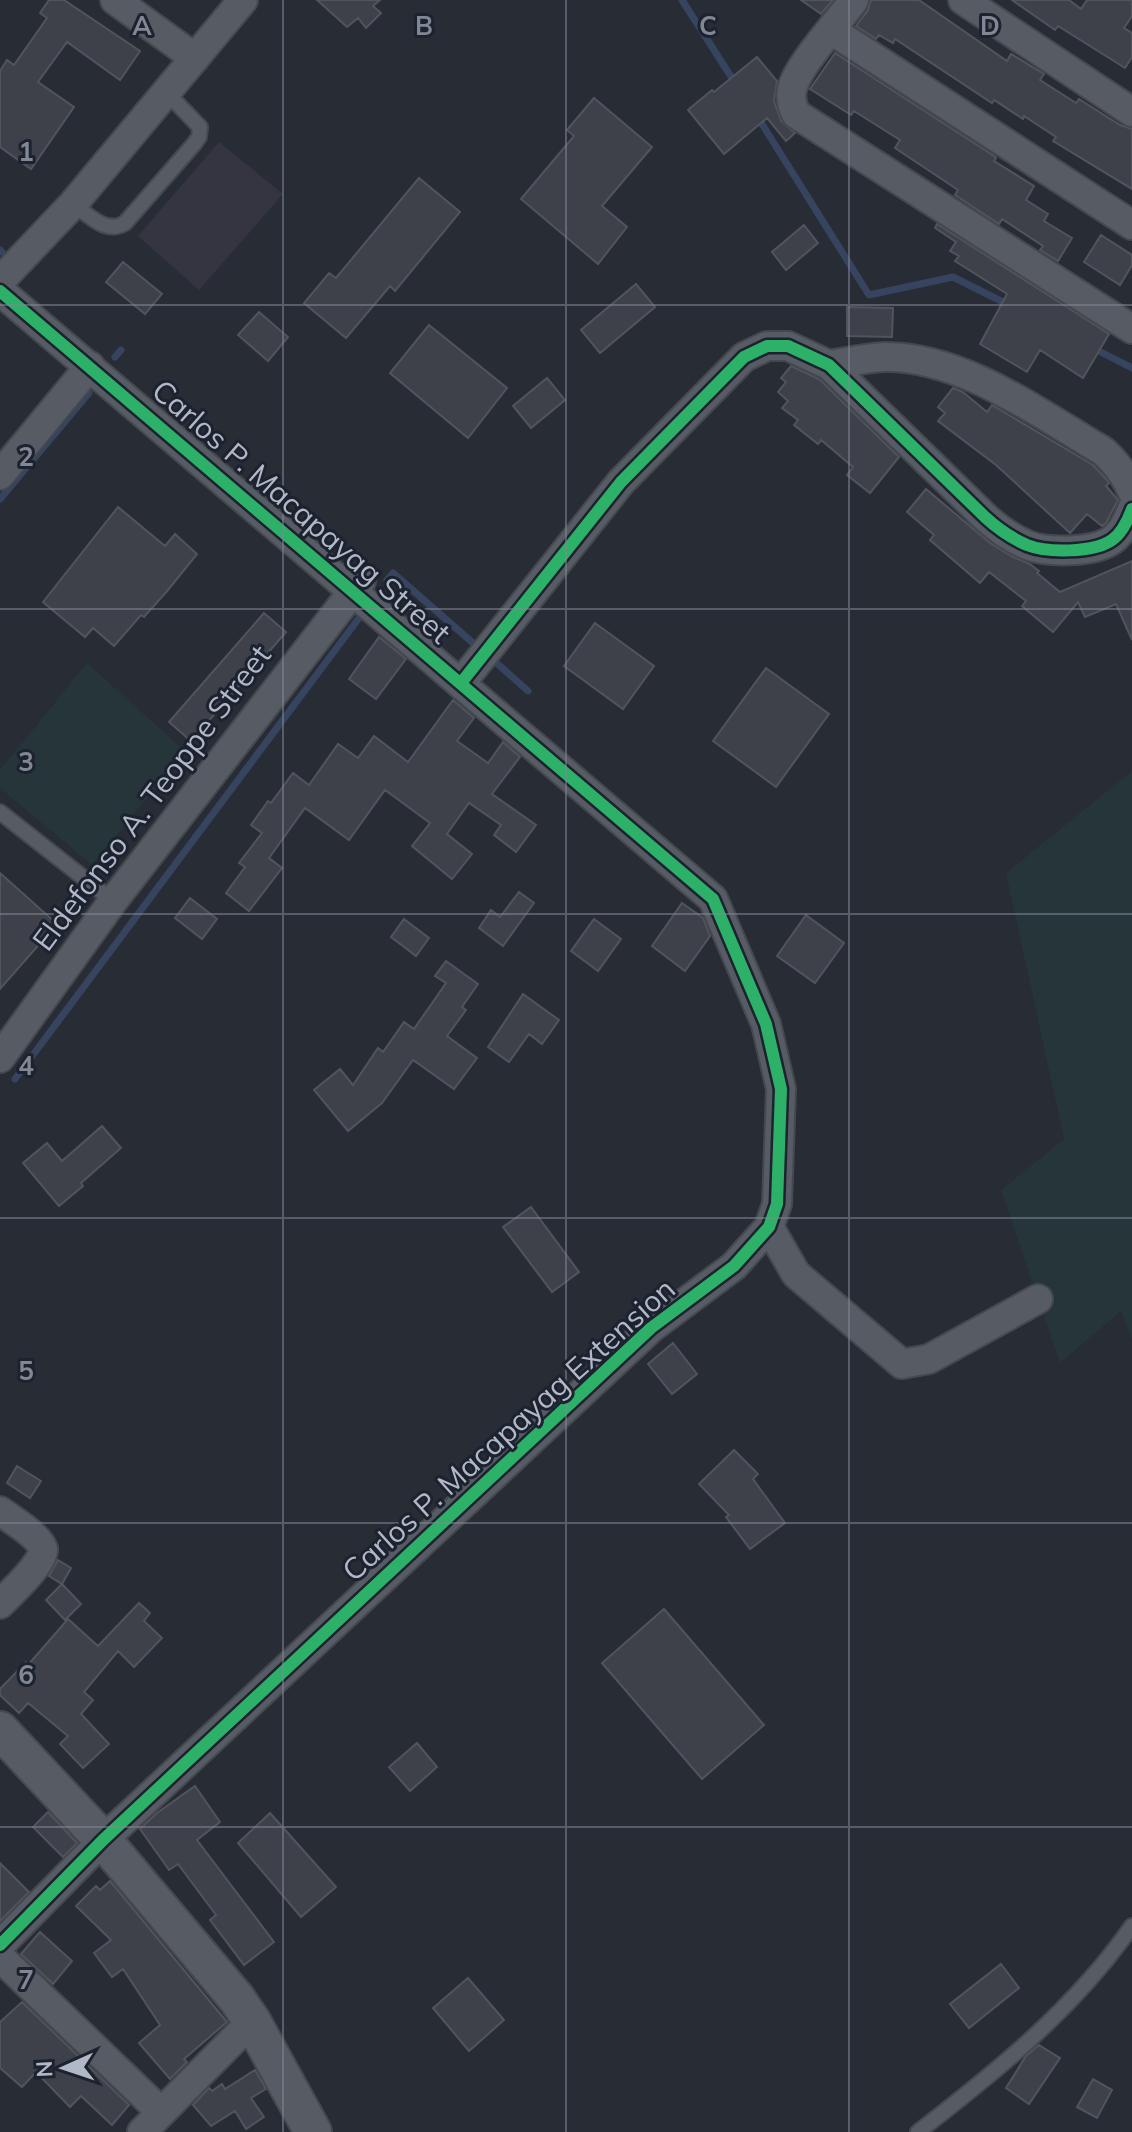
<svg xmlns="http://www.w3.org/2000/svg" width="1132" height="2132" font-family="Mulish,sans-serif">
  <rect width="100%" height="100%" fill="#282c35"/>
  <path fill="#353441" d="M219,142L283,194L199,290L138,236Z"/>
  <path fill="#25353a" d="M87,663L185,751L92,865L0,788V770Z
    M1132,771V1339L1121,1311L1060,1363L1001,1190L1064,1139L1006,873Z"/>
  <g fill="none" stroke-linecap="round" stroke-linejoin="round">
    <path stroke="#37445f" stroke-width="7" d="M682,0L737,86
      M757,116L869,295L953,277L1009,305
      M0,250L2,252
      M1091,347L1132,368
      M115,357L121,350
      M0,499L89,393
      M387,580L393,573L481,650
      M491,658L528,691
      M15,1079L362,614"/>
  </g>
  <path fill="#3e414a" stroke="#50545d" stroke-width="2" d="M49,0H64L140,51L120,80L67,42L38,82L74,107L31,169L0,147V71L7,60L14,65L47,18L40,13Z
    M317,0H380L373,6L381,13L366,28L358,18L347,27Z
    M801,0H833L821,14Z
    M871,0H919L1007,61L1011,54L1044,74L1040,80L1076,103L1079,99L1120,125L1132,129V189L1053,141L1056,137L1024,116L1023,119L994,100L992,103L895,39L893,43L879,35L876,39L856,26L868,10Z
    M1012,0H1069L1081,9L1087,0H1132V16L1124,28L1132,33V57L1125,68L1058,26L1055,30Z
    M835,53L994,156L996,158L994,161L1034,186L1026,200L1048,214L1044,221L1072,238L1058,261L1040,250L1043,246L1002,219L999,224L955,195L958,190L895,148L900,140L854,111L851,115L810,89Z
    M757,57L777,81L774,101L781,121L795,133L786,141L767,118L724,154L688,110L712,90L714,92Z
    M594,98L652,147L602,206L627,227L598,264L521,199L574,136L567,130Z
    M419,178L460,212L395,291L390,286L346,338L304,303L329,273L336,278Z
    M937,224L1109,334L1083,378L1040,350L1027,372L980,344L1007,294L955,261L959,256L950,251L956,242L935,228Z
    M804,225L818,243L786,270L772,252Z
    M1101,235L1132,255V265L1120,285L1084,262Z
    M123,262L162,294L145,314L106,282Z
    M636,284L655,307L600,353L581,330Z
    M847,307L893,308L892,337L847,336Z
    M259,312L288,337L268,361L238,335Z
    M429,325L507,388L468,438L390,373Z
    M791,366L819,379L899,457L870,493L847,475L853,467L821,440L818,444L794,425L798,420L782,408L788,401L778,392L786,382L781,378Z
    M547,378L565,400L531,428L513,406Z
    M953,388L963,392L987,412L992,405L1093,465L1106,479L1109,483L1106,486L1118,500L1106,523L1102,526L1087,514L1070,533L996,465L938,421L945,413L938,407Z
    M926,489L990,543L1013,557L1030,564L1039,571L1037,573L1060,592L1132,561V640L1116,604L1085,617L1078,602L1053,632L1022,606L1026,601L989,572L980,583L930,540L934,535L907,512Z
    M118,507L165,546L175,534L197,554L168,590L144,617L141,615L114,646L93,628L85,637L43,602Z
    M264,613L286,632L191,741L169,722Z
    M595,623L654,666L623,709L564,666Z
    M379,637L406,659L376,699L349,679Z
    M766,668L829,714L776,787L713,741Z
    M453,700L474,718L457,741L488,763L503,742L520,757L492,794L536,825L516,852L494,835L501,825L469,803L447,834L472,854L452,879L412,846L430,823L385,790L349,840L305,808L269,858L282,868L249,911L226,893L245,867L239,863L262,833L251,825L268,801L271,803L293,773L309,785L338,744L358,758L374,736L408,762Z
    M0,873L57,924L0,989Z
    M519,892L534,903L503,946L479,928L491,910L500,917Z
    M190,898L217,919L202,939L175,918Z
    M682,903L703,918L710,936L685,971L652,946Z
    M806,915L844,943L815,983L777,956Z
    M404,919L429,938L416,956L391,937Z
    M594,919L621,939L598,971L571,951Z
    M446,961L478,984L462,1007L466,1010L447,1036L477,1058L454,1089L413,1060L382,1103L348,1131L314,1090L340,1069L353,1085L378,1048L383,1052L404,1022L414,1029L446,983L435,976Z
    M523,994L559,1020L542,1044L529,1034L509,1062L488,1047Z
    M102,1126L121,1148L81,1183L83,1186L59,1206L23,1163L47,1143L62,1161Z
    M531,1207L579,1272L552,1292L503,1227Z
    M673,1343L697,1374L672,1394L648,1364Z
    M734,1450L758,1474L753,1479L785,1523L750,1549L726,1517L729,1515L699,1484Z
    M17,1466L41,1481L30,1498L7,1483Z
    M58,1560L71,1568L62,1584L49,1576Z
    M62,1584L81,1604L65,1620L46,1600Z
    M139,1603L150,1613L144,1621L162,1638L134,1667L118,1651L84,1692L93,1700L81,1714L109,1744L83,1768L60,1744L68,1736L28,1703L19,1713L0,1695V1689L26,1662L28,1665L68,1619L98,1646Z
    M664,1609L764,1725L702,1779L602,1663Z
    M417,1743L437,1767L410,1791L389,1767Z
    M195,1786L220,1822L197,1840L274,1942L244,1965L210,1920L216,1915L178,1864L169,1870L140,1829L157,1813Z
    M48,1812L77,1843L63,1857L33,1827Z
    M270,1813L336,1887L301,1917L238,1843Z
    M0,1863L29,1892L0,1921Z
    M110,1881L227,2022L184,2059L187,2062L170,2079L139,2043L160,2025L123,1969L112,1977L94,1953L111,1940L76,1906L96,1886L100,1890Z
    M40,1932L72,1961L53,1984L21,1954Z
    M1001,1964L1019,1988L969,2028L950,2004Z
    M468,1978L504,2020L469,2051L433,2008Z
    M22,2002L129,2105L112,2125L81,2096L70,2107L36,2072L22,2087L0,2068V2022Z
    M1039,2045L1060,2058L1029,2104L1006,2088L1026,2056Z
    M255,2070L266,2089L251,2098L264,2117L246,2129L235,2111L211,2126L193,2105L209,2088L212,2091L222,2084L225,2089Z
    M1093,2079L1112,2090L1097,2118L1077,2107Z"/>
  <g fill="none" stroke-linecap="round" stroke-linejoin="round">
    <g stroke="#45494f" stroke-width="18">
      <path id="service" d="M73,204C89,215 106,235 125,223L194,144L199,137L200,127L167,93
        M0,812L113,901
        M918,2132C997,2071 1075,2008 1132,1926"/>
    </g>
    <g stroke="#45494f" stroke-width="32">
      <path id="minor" d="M115,0L195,58
        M854,0C838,22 798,65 792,89C790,98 792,106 796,114L1132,329
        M963,0L1132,112
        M831,30L1132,225
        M0,281L73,204L243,0
        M0,291L713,899L766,1024L781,1089L777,1204L769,1227L734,1266L651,1328L103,1840L0,1945
        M829,365C847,362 865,358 884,357C962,356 1038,413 1103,451C1117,463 1125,475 1132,491
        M0,475L90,366
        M461,683L621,482L744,357L767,346H788L829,365L985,517C998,529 1011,538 1027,545C1047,553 1093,553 1112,540C1122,533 1128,520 1132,509
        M0,1058L113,901L361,581
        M769,1227L796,1274L902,1364L929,1359L1038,1299
        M0,1511C10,1518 40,1537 43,1549C45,1562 10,1594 0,1604
        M0,1957L161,2112
        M142,2132L252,2021"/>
    </g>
    <g stroke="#45494f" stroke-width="40">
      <path id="tertiary" d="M0,1730L103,1840L237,1999L252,2021L313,2132"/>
    </g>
    <use href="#service" stroke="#575b63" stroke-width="14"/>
    <use href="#minor" stroke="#575b63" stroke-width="28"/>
    <use href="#tertiary" stroke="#575b63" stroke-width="36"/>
    <g stroke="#1c222f" stroke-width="17">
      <path id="cycleway" d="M0,291L713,899L766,1024L781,1089L777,1204L769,1227L734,1266L651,1328L103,1840L0,1945
        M461,683L621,482L744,357L767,346H788L829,365L985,517C998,529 1011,538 1027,545C1047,553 1093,553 1112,540C1122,533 1128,520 1132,509"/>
    </g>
    <use href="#cycleway" stroke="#2db169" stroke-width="12"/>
  </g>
  <path fill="none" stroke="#818793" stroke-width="2" stroke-opacity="0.55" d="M283,0V2132M566,0V2132M849,0V2132M0,305H1132M0,609H1132M0,914H1132M0,1218H1132M0,1523H1132M0,1827H1132"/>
  <g text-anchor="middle" stroke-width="6" stroke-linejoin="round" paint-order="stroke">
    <g font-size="30" fill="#b1b8c6" stroke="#1c222f">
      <text transform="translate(301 512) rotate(41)" y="10">Carlos P. Macapayag Street</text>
      <text transform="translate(152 798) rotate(-53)" y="10">Eldefonso A. Teoppe Street</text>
      <text transform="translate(509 1430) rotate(-42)" y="10">Carlos P. Macapayag Extension</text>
    </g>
  </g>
  <g font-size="26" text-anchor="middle" font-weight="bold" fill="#818793" stroke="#1c222f" stroke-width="6" stroke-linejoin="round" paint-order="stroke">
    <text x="142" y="35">A</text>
    <text x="424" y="35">B</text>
    <text x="708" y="35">C</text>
    <text x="990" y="35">D</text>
    <text x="26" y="161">1</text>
    <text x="26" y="466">2</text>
    <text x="26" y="771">3</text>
    <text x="26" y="1075">4</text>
    <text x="26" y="1380">5</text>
    <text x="26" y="1684">6</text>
    <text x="26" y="1989">7</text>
  </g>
  <g transform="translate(64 2068) rotate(267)" stroke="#1c222f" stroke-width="6" paint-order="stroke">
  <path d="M0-6L14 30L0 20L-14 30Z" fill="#b1b8c6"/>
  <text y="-12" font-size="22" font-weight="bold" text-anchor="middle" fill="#b1b8c6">N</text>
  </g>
</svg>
